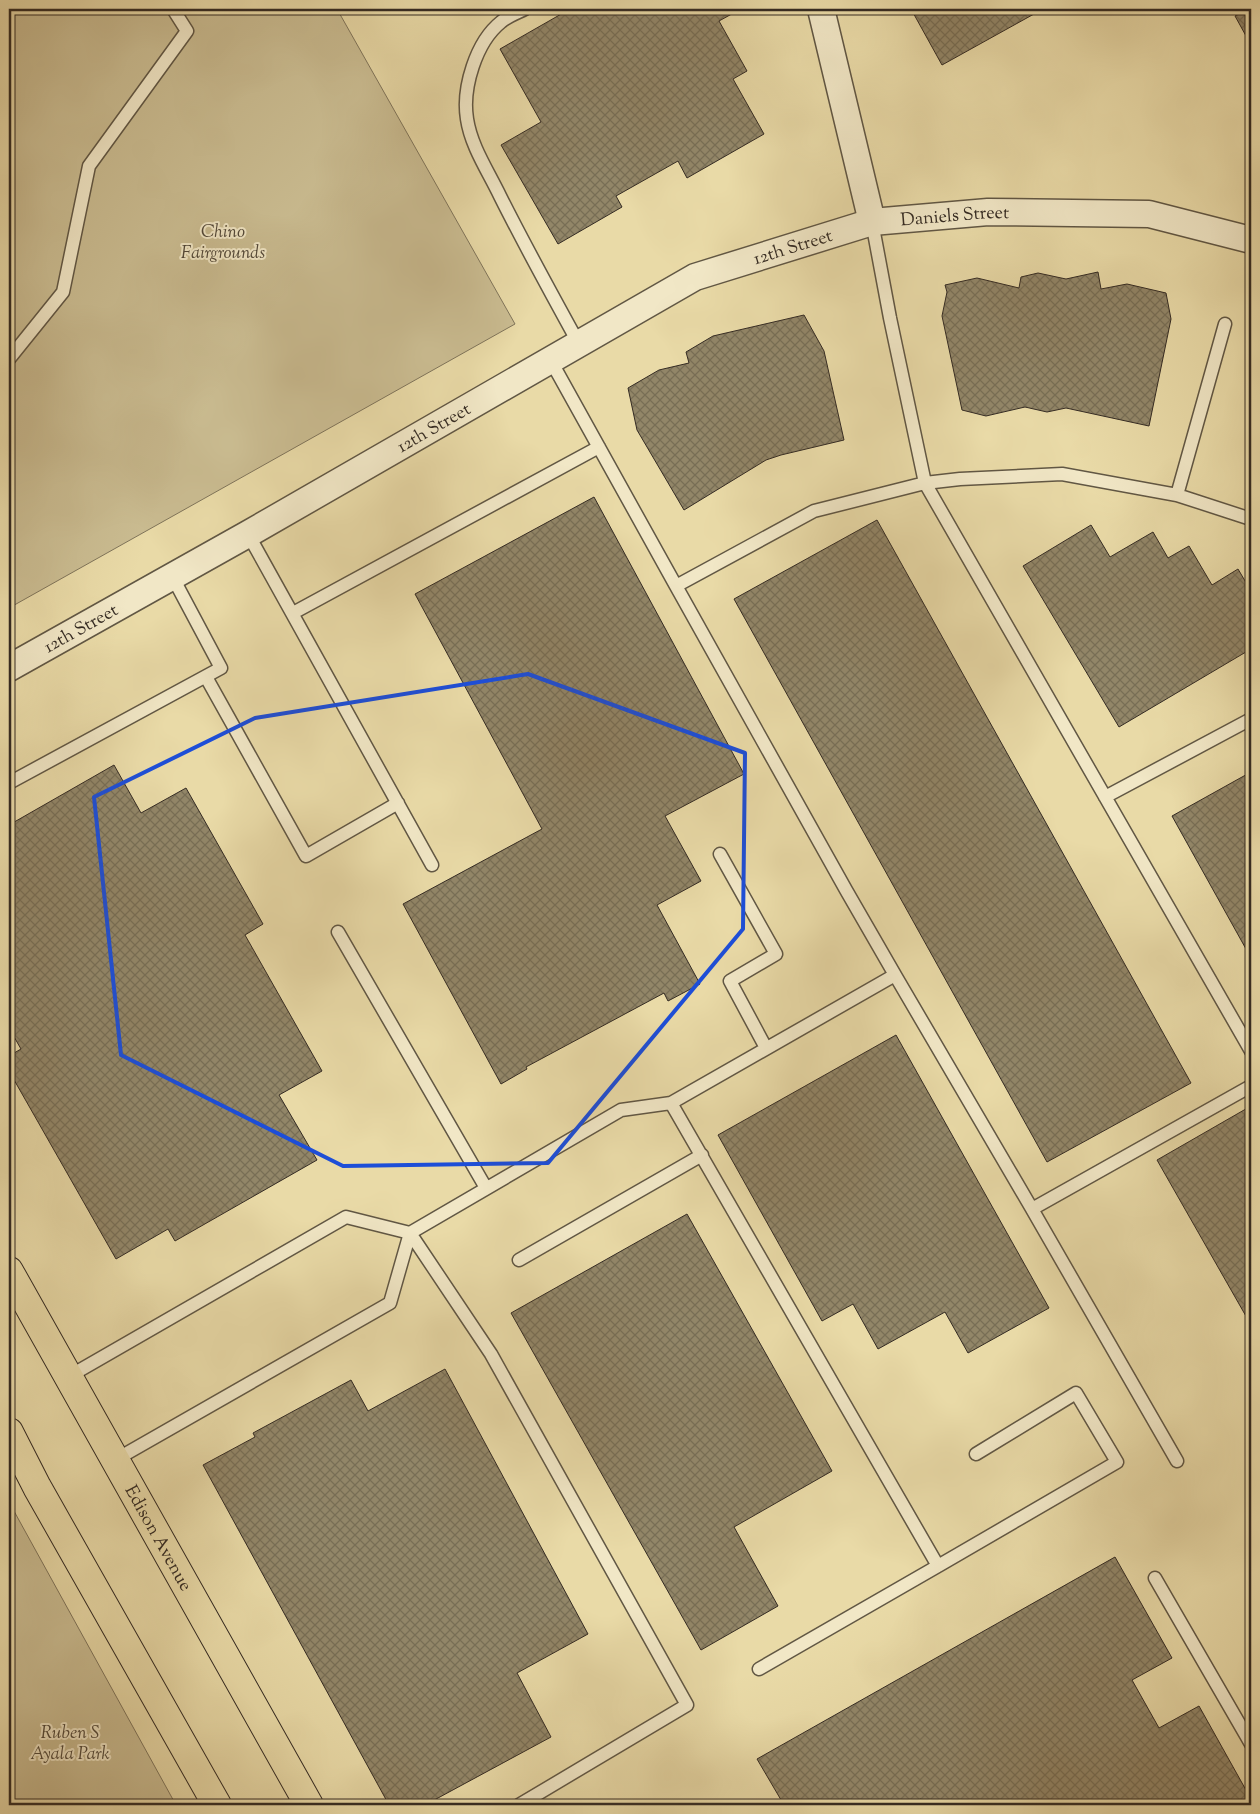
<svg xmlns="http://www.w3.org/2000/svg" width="1260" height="1814" font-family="'Sorts Mill Goudy',serif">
  <defs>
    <pattern id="building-cross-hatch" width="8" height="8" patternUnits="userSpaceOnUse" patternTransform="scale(1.25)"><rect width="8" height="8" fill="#928668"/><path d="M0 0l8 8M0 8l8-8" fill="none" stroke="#786e55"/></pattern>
  </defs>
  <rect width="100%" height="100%" fill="#e9daa7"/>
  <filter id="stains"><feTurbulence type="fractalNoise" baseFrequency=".004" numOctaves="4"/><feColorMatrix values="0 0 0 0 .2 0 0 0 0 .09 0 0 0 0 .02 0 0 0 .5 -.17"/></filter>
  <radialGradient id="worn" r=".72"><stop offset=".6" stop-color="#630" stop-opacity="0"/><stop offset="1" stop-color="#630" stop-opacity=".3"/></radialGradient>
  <path fill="#cabc91" stroke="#7f745a" d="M9,9H337L515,324L9,608Z
    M9,1502L176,1805H9Z"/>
  <path fill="url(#building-cross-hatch)" stroke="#342b23" d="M570,9H738L739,10L719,21L747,71L733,79L764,134L687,178L678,161L616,196L622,207L558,244L501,145L541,122L500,49Z
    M911,9H1043L942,65Z
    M1249,9H1251V45L1235,16Z
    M1098,272L1101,289L1127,284L1166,293L1171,319L1149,426L1066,408L1047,412L1025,407L986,416L962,410L942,316L947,292L945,285L977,278L1019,288L1021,277L1038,273L1066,279Z
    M804,315L824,351L844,440L781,455L766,460L684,510L637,430L628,388L659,370L689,363L686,352L713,336Z
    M1251,425V453L1246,448Z
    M594,497L744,774L665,816L701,881L657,905L700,984L668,1001L664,993L526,1067L527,1069L501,1084L403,904L542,829L415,594Z
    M877,520L1191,1083L1047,1162L734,599Z
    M1091,525L1110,557L1153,532L1168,558L1189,546L1212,585L1238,569L1251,591V649L1119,727L1023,566Z
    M114,765L141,813L186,788L263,924L245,935L322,1071L279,1095L317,1160L175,1241L168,1229L116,1259L9,1071V1056L21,1049L9,1028V825Z
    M1251,772V958L1172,816Z
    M896,1035L1049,1308L968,1353L945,1312L878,1349L853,1304L822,1321L718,1135Z
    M1251,1106V1325L1157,1160Z
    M687,1214L832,1471L734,1527L778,1606L701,1650L511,1313Z
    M445,1369L588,1634L517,1673L551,1737L425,1805H389L203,1465L255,1437L253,1433L351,1380L368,1411Z
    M1115,1557L1172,1658L1132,1680L1159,1728L1199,1706L1251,1799V1805H924L921,1799L909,1805H784L757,1759Z"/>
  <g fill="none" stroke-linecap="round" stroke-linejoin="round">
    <g stroke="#615744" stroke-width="15">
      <path id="service" d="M525,9C517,13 508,16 501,22C476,42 462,88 467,119C471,146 488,171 500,196C525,246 552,295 579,344
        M872,222L890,318L925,483L960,479L1062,474L1177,495L1251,519
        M9,359L63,292L89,166L187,31L173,9
        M551,361L676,586L814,511L925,483L1251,1051
        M1177,495L1225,324
        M248,534L432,865
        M293,613L599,447
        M206,677L306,856L398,803
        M9,783L221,668L172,576
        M1105,797L1251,719
        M720,854L776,954L730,981L766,1048
        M338,932L486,1188
        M895,975L1032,1209L1251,1086
        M671,1103L938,1566L1117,1462L1076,1393L976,1454
        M1032,1209L1177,1461
        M519,1260L702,1155
        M68,1377L346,1217L410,1233L491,1354L687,1705L519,1805
        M115,1460L390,1303L410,1233L621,1110L671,1103L895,975L846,890L676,586
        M1155,1578L1251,1744
        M759,1669L938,1566"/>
    </g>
    <g stroke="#615744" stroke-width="29">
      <g id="minor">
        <path d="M821,9L872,222"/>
        <path id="s1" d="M9,668L248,534L695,277L872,222L988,212L1149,214L1251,240"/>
      </g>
    </g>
    <g stroke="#342b23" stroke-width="30">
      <g id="primary">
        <path id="s2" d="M9,1271L309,1805"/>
        <path d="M9,1432L37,1487L217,1805"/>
      </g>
    </g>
    <use href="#service" stroke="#f1e7c6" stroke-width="12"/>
    <use href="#minor" stroke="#f1e7c6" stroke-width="26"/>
    <use href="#primary" stroke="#e9daa7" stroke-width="28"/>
  </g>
  <path fill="none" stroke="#1d4ed8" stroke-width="4" stroke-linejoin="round" d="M528,674L745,753L743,929L548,1163L343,1166L121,1055L94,797L255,718Z"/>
  <g text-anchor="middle" stroke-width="4" stroke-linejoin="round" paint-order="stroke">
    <g font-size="18" fill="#342b23" stroke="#f1e7c6">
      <text dy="6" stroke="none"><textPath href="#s1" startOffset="1058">Daniels Street</textPath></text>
      <text dy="6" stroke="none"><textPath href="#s1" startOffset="892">12th Street</textPath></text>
      <text dy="6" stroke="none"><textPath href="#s1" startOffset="488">12th Street</textPath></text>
      <text dy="6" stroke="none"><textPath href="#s1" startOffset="82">12th Street</textPath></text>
      <text dy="6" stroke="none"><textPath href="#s2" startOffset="306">Edison Avenue</textPath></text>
    </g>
    <g font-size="18" font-style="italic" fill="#524839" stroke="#f1e7c6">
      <text x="223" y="237">Chino<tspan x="223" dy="21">Fairgrounds</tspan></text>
      <text x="70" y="1738">Ruben S<tspan x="70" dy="21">Ayala Park</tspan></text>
    </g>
  </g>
  <rect width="1260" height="1814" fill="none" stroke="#e9daa7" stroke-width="30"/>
  <rect x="10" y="10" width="1240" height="1794" fill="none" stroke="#342b23" stroke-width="2.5"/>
  <rect x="15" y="15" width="1230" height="1784" fill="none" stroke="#342b23"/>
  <rect width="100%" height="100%" filter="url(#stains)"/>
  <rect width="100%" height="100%" fill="url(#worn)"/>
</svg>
